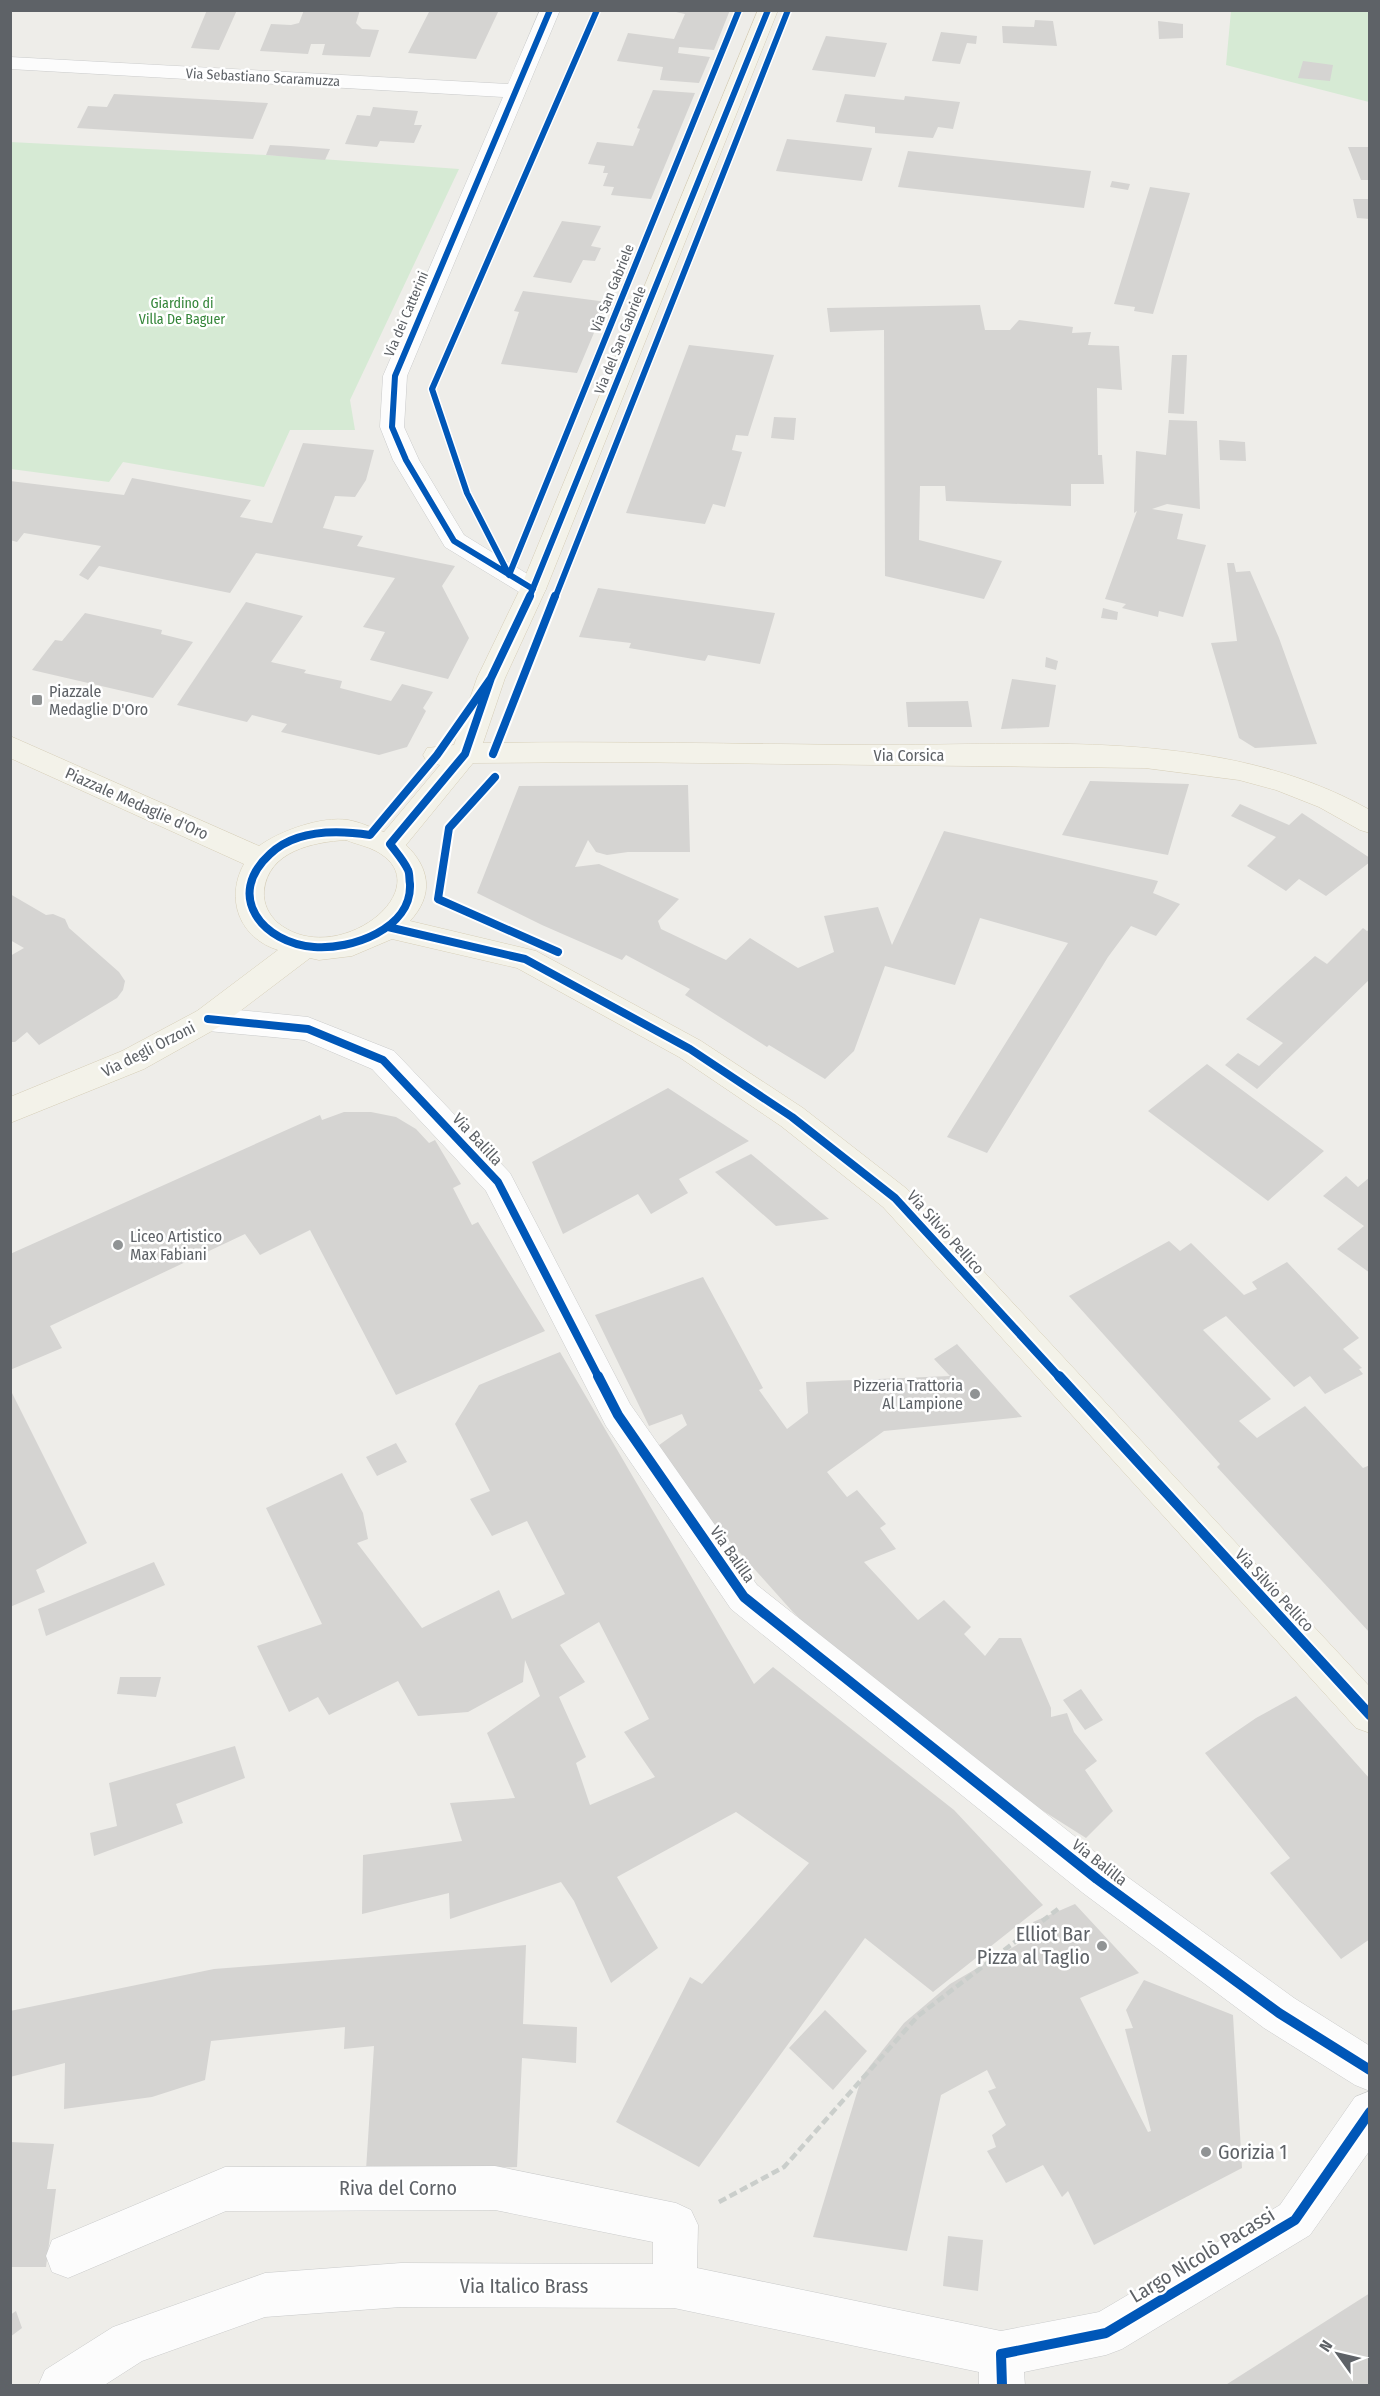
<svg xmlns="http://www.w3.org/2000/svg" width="1380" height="2396" font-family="'Fira Sans Condensed',sans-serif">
  <rect width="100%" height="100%" fill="#eeede9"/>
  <path fill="#d6ead4" d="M1231,11H1369V102L1226,65Z
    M10,142L266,155L459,169L350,400L355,430H290L264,487L123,462L109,482L11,469Z"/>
  <path fill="#d5d4d2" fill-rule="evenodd" d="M207,10H237L219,50L191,48Z
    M304,10H360L356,23L362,29L379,30L370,57L322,55L325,44H311L308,54L260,51L271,24L291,25L299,23Z
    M430,10H499L476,59L408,53Z
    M667,10H730L714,50L679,47L678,53L710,57L699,83L660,80L663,67L617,61L628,33L674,39L685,14Z
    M1035,20L1053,21L1057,46L1003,43L1002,26L1034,27Z
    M1158,21L1183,24V38L1159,39Z
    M941,32L977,36L976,44L967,43L960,64L932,61Z
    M826,36L887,43L875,77L812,70Z
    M1303,61L1333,65L1330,81L1298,78Z
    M653,90L695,93L651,199L611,195L614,187L603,186L608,173H603L605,166L588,164L597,142L633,146L640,129L637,128Z
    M114,94L268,103L253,139L77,128L88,106L107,107Z
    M845,94L904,100L905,96L960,102L953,129L938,127L933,138L875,133V127L836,122Z
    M373,107L418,111L414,125H422L414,143L380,141L377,147L345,144L357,115L370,116Z
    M787,139L872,148L862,181L776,171Z
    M270,145L290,146L330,149L325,160L266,155Z
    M1348,147H1370V180H1361Z
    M908,151L1091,171L1084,208L898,187Z
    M1112,181L1130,184L1128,190L1110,187Z
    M1150,187L1190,193L1153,314L1134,311L1135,307L1114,304Z
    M1353,199H1370V219L1357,218Z
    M562,221L601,226L591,246L601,248L595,261L583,260L571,283L533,277Z
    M523,291L607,302L577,373L501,364L519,312L514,311Z
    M980,305L985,330H1010L1019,320L1073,327L1072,333L1091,332L1088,345L1119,346L1122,390L1097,388L1098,455H1102L1104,484H1071V506L946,501L945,486H920L919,540L1002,561L984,599L885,576L884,330L830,332L827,308Z
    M689,345L774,355L748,436L736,435L732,450L742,452L725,507L713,504L705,524L626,513Z
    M1172,355H1187L1184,414L1168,413Z
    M774,417L796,418L794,440L771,438Z
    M1169,420L1197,421L1200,509L1167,504L1152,509L1183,514L1177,539L1206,545L1183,617L1159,611L1158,617L1122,608L1126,604L1105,599L1137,511L1134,513L1136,451L1166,455Z
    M1219,440L1245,442L1246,461L1220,460Z
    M303,443L374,450L366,480L355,497L335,496L323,528L363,536L357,546L455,566L442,586L469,638L448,679L370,660L385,632L363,627L395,578L256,553L230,593L99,566L88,580L79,575L101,546L24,533L17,542L10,540V481L124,495L132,478L251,500L240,517L272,523Z
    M1227,563H1234L1236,572L1250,571L1279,638L1317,744L1255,748L1239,738L1211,643L1237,641Z
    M598,588L775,613L760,664L708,655L705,661L629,648L631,643L579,637Z
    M246,602L303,616L271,662L306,670L304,673L342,681L340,688L391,701L402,684L433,692L423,708L426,711L407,747L379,755L281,732L287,724L252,715L247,722L177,705Z
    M1103,608L1118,612L1117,620L1101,618Z
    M85,613L162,630L161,634L193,642L153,698L32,670L55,640L62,641Z
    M1046,657L1058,661L1056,670L1045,667Z
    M1012,679L1056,685L1049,727L1001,729Z
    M968,701L972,727H908L906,702Z
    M1090,781L1189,784L1168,855L1062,835Z
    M688,785L690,852H628L607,855L596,852L588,840L575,867L599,864L679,899L658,921L661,929L726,960L750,938L798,968L834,952L824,916L878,907L892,945L944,831L1158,881L1153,893L1180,904L1156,936L1131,926L1108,957L987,1153L947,1137L1068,943L980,918L955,985L885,966L854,1051L825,1079L769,1045L767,1047L685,995L690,989L626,955L622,960L542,925L477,893L519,786Z
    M1240,804L1289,825L1302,813L1370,858V862L1326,896L1299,879L1286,891L1247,866L1276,837L1231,816Z
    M10,894L46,915L53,914L65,919L69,928L119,972L125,981L123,990L117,998L39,1045L27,1032L15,1042H10V956L24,948L10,940Z
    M1363,928L1367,931L1370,929V979L1257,1089L1225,1065L1238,1053L1259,1066L1283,1043L1246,1019L1315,956L1327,964Z
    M1207,1064L1324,1151L1268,1201L1148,1111Z
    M668,1088L749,1141L679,1179L688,1193L651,1214L638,1194L563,1234L532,1162Z
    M344,1112H371L396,1117L416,1129L429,1143L435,1140L461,1184L453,1188L472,1225L478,1222L545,1331L396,1395L310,1230L260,1255L245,1234L50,1326L62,1348L10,1370V1254L320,1115L322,1120Z
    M751,1154L829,1219L776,1226L715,1172Z
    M1346,1176L1358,1187L1370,1177V1273L1337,1249L1364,1226L1323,1196Z
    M1169,1241L1180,1251L1191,1243L1244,1295L1257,1289L1252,1282L1287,1262L1359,1338L1343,1349L1362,1368L1359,1369L1363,1374L1325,1394L1310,1376L1294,1387L1226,1316L1203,1330L1271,1399L1239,1421L1257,1438L1305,1406L1363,1468L1370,1465V1633L1217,1467L1220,1464L1069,1296Z
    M703,1277L763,1388L759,1390L787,1429L808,1413L806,1382L950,1376L934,1359L957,1344L1022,1417L884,1431L827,1472L847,1497L857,1490L886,1524L880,1528L896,1549L864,1562L918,1620L944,1600L971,1627L964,1634L985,1656L999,1638H1021L1051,1708V1717L1067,1713L1074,1732L1097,1761L1085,1770L1113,1811L1086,1838L985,1774L856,1675L792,1611L688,1495L655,1448L687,1425L682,1414L649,1426L595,1315Z
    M560,1352L754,1684L773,1667L954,1810L1043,1905L933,1992L865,1938L699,2167L616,2122L690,1977L702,1984L809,1863L736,1812L617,1877L658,1948L611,1983L574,1901L561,1882L450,1919L449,1893L362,1914L363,1855L462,1841L450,1803L515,1798L487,1733L540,1696L525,1660L523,1682L468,1712L418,1716L398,1681L329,1715L318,1697L289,1712L257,1646L322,1624L266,1508L342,1473L363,1513L368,1539L357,1543L422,1628L499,1590L512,1619L565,1594L527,1521L492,1536L470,1499L490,1491L455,1424L479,1385ZM599,1622L649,1719L624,1732L655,1777L590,1805L576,1763L586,1757L559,1697L585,1682L560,1645Z
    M10,1389L87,1543L36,1570L45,1592L10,1607Z
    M396,1443L407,1462L377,1476L366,1457Z
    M154,1562L165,1585L46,1636L38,1609Z
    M120,1677H161L156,1697L117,1694Z
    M1081,1689L1103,1720L1085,1730L1063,1700Z
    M1296,1696L1370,1779V1939L1341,1959L1270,1873L1290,1858L1205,1753L1256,1718Z
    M235,1746L245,1778L176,1804L183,1823L94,1856L90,1833L117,1826L109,1783Z
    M1075,1904L1139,1973L1080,1998L1148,2132L1151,2131L1125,2029L1133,2028L1126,2010L1144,1980L1233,2015L1242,2168L1094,2245L1068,2191L1062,2197L1043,2165L1006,2183L987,2151L996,2147L992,2135L1006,2125L988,2091L996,2088L987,2070L941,2095L907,2251L813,2237L862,2076L904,2023L950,1984L1037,1933L1033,1922Z
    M526,1945L523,2024L577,2027L576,2063L522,2058L517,2167L366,2170L374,2046L344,2049L345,2027L211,2041L205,2080L152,2097L64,2109L65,2063L10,2077V2011L214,1969Z
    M825,2010L867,2051L833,2090L789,2048Z
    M10,2142L54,2144L47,2189H56L46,2267H10Z
    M948,2236L983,2240L978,2291L943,2286Z
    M1370,2293V2386H1224Z
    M16,2311L22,2328L10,2337V2315Z"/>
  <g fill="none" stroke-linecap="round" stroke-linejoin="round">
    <g stroke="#cacbcb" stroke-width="1">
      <path id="minor" d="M540,10H560L407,376L404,427L419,460L464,535L542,583L546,589L542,595L533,598L524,595L445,547L393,460L380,427L383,376L503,97L10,69V57L508,84Z
        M208,1007L308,1017L394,1051L510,1173L630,1404L757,1585L1111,1865L1294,1998L1370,2046V2091L1355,2085L1264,2028L1083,1893L731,1609L606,1426L486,1191L372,1069L304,1040L208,1031L197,1027L192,1019L197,1011Z
        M1370,2091V2150L1310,2235L1122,2349L1106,2355L1024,2372L1025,2386H979V2372L674,2308L401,2307L265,2317L142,2361L103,2386H38L45,2370L113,2327L265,2273L401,2263L653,2264V2242L495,2210L226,2211L68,2278L52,2272L46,2256L52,2240L225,2167L495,2166L676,2203L691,2210L698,2225L697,2268L1001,2331L1099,2312L1280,2205L1355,2097Z"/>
    </g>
    <g stroke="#d6ceb7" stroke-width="1">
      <path id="major" d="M758,10H778L546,589L505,678L483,743C611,741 740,744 868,745C1034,746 1220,726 1370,810V833L1360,830L1319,807L1276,790L1239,780L1145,768L615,762L473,763L406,845C430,868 434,895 410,921L536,951L701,1041L803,1108L907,1189L1370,1687V1733L1356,1728L883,1207L781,1126L679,1057L517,968L392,939L352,956L319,960L310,958L219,1027L144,1069L10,1123V1097L122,1051L197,1011L278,950C239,938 225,898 244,864L10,758V736L259,846C280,831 321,816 348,820C360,822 372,828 384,832L440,765L427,762L423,755L427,748L454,745L477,678L520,589ZM346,840C355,844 367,846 376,851C443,887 337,971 278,923C269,915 263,904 264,891C268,851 313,842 346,840Z"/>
    </g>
    <path stroke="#cacecb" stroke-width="4.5" stroke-dasharray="8 4" stroke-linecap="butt" d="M719,2202L784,2167L918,2016L1058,1909"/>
    <use href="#minor" fill="#fcfcfc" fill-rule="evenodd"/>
    <use href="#major" fill="#f3f2e9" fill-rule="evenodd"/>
    <g stroke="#fff" stroke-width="9">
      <path id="cycleway-far2" d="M509,575L467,493L432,389L597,10
        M509,575L739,10
        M533,589L454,541L406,460L392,427L395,376L550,10
        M529,598L768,10
        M555,598L788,10"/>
    </g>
    <g stroke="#fff" stroke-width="12">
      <path id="cycleway-far1" d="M491,678L465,754L390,844C396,852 404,861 408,870C410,874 409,880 410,884C412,929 351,950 314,947C263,943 224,896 270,854C296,829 337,830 370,835L437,755Z
        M491,678L530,596
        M493,754L555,596
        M495,777L449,828L438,899L558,952
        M388,927L525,959L690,1049L792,1117L895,1198L1060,1378
        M208,1019L308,1029L383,1060L498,1182L599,1378"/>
    </g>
    <g stroke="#fff" stroke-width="14">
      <path id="cycleway" d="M598,1376L618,1415L744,1597L1097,1879L1279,2013L1370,2070
        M1059,1376L1370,1715
        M1002,2386L1001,2354L1106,2333L1295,2220L1370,2112"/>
    </g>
    <use href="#cycleway-far2" stroke="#0057b8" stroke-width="6"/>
    <use href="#cycleway-far1" stroke="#0057b8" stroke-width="8"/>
    <use href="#cycleway" stroke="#0057b8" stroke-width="10"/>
  </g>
  <g fill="#909394" stroke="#fff" stroke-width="2">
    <rect x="31" y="694" width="12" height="12" rx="3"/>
    <circle cx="118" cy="1245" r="6"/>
    <circle cx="975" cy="1394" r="6"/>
    <circle cx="1102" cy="1946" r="6"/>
    <circle cx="1206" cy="2152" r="6"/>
  </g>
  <g text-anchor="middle" stroke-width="5" stroke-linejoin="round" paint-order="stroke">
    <g font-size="14" fill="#5e6267" stroke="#fff">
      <text transform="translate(263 77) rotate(3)" y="5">Via Sebastiano Scaramuzza</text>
      <text transform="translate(612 288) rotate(-68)" y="5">Via San Gabriele</text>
      <text transform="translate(406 314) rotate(-67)" y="5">Via dei Catterini</text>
      <text transform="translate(620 340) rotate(-68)" y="5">Via del San Gabriele</text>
    </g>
    <g font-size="14" fill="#35863a" stroke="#fff">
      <text x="182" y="308">Giardino di<tspan x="182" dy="16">Villa De Baguer</tspan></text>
    </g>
    <g font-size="16" fill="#5e6267" stroke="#fff" text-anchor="start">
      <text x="49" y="697">Piazzale<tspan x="49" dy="18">Medaglie D'Oro</tspan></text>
      <text x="130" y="1242">Liceo Artistico<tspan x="130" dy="18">Max Fabiani</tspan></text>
      <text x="963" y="1391" text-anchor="end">Pizzeria Trattoria<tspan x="963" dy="18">Al Lampione</tspan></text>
    </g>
    <g font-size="16" fill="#5e6267" stroke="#fff">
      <text x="909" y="761">Via Corsica</text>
      <text transform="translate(137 803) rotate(24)" y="6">Piazzale Medaglie d'Oro</text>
      <text transform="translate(148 1049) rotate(-27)" y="6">Via degli Orzoni</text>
      <text transform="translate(478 1139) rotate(47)" y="6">Via Balilla</text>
      <text transform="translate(946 1232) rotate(48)" y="6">Via Silvio Pellico</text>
      <text transform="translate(733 1554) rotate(55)" y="6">Via Balilla</text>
      <text transform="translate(1275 1590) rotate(47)" y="6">Via Silvio Pellico</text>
      <text transform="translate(1100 1862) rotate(38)" y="6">Via Balilla</text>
    </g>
    <g font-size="20" fill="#5e6267" stroke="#fff" text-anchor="end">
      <text x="1090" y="1941">Elliot Bar<tspan x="1090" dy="23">Pizza al Taglio</tspan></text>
      <text x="1218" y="2159" text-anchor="start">Gorizia 1</text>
    </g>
    <g font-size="20" fill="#5e6267" stroke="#fff">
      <text x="398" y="2195">Riva del Corno</text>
      <text transform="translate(1202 2255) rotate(-31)" y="7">Largo Nicolò Pacassi</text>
      <text x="524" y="2293">Via Italico Brass</text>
    </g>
  </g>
  <rect width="1380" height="2396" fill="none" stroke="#5e6267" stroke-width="24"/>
  <g transform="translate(1338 2354) rotate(304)" stroke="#ffffff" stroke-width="4.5" paint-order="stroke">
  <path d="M0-4.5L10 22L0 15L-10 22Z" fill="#5e6267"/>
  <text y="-9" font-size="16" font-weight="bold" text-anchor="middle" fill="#5e6267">N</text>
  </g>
</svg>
